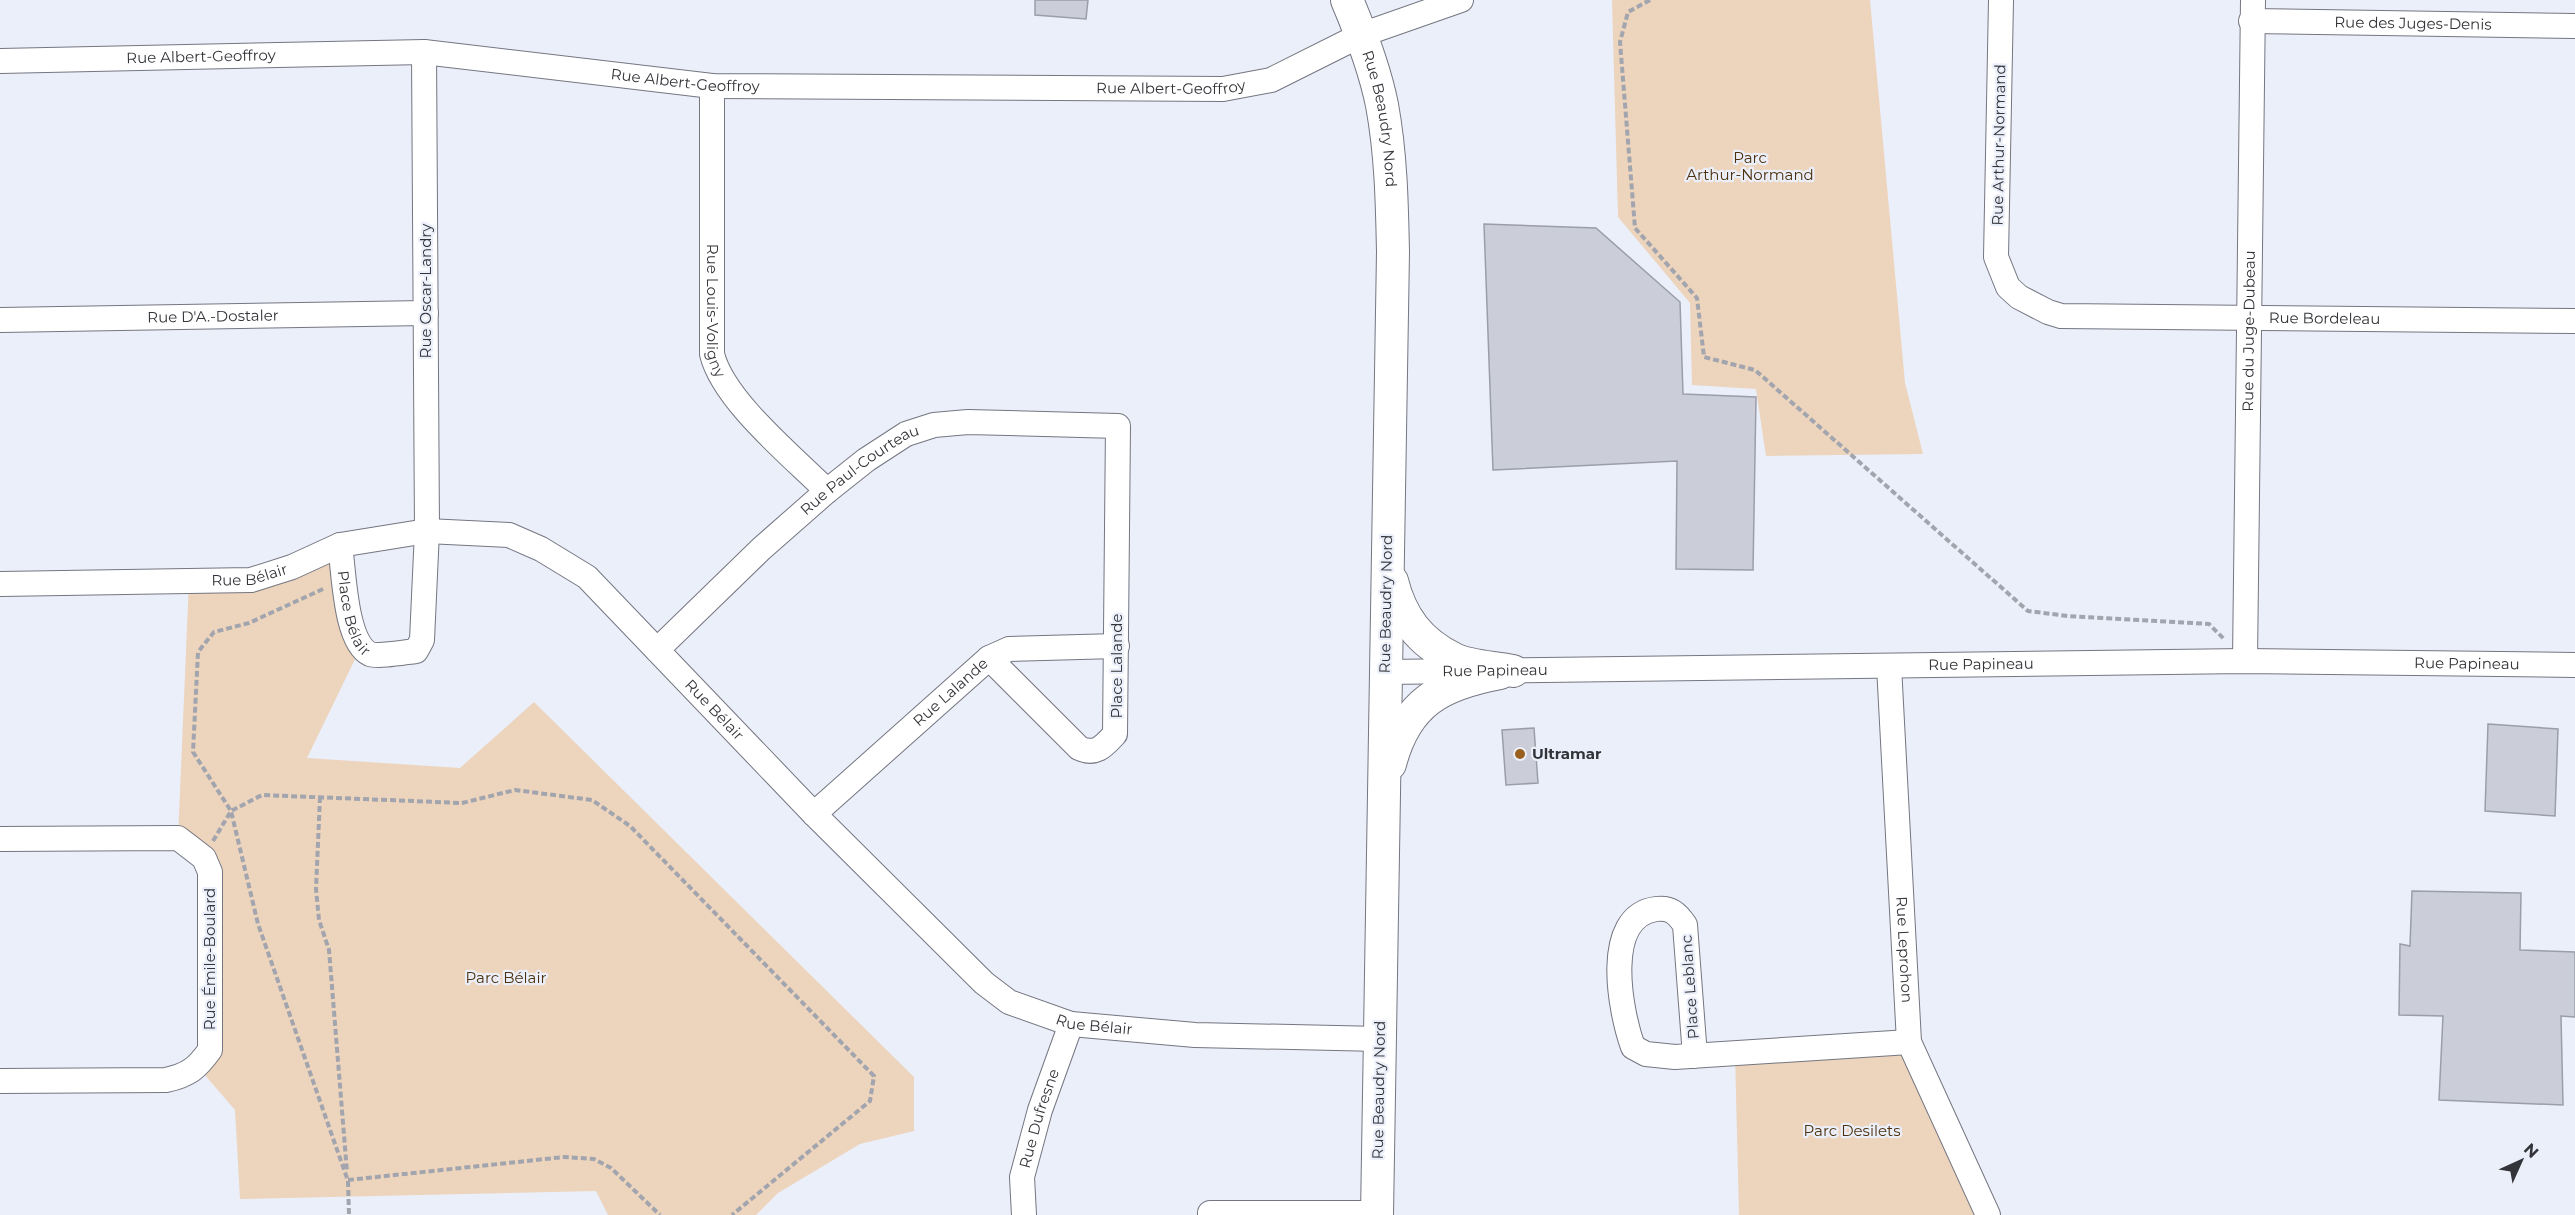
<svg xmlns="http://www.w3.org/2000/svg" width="2575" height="1215" font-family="Montserrat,sans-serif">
  <rect width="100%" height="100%" fill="#ebeffa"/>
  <path fill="#edd4bd" d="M1612,0H1870L1905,383L1923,454L1766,456L1756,389L1692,385L1690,303L1618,217Z
    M340,545L361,647L307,758L460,768L534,702L914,1077V1131L860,1144L778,1193L756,1215H608L596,1191L240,1199L235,1110L198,1067L210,872L178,838L189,581L251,580Z
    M1909,1042L1988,1215H1739L1735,1054Z"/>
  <path fill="#cbced9" stroke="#9b9ea8" stroke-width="1.5" d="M1035,0H1088L1086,19L1035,15Z
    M1484,224L1596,228L1680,302L1683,394L1756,397L1753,570L1676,569L1677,461L1493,470Z
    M2488,724L2558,729L2555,816L2485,811Z
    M1534,728L1538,783L1506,785L1502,730Z
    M2412,891L2521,893L2520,950L2575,952V1017L2561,1016L2563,1105L2439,1100L2443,1016L2399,1015L2400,944L2410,946Z"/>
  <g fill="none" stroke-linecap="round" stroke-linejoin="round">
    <g stroke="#747681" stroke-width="26">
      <g id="minor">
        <path id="s1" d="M2001,0L1996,257L2008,287L2019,297L2048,312L2061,316L2575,321"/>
        <path id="s2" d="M2251,21L2575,26"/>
        <path id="s3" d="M0,61L424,52L712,86L1223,89L1271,80L1361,35L1461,0"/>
        <path id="s4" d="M712,86V354C723,400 792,456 827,491"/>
        <path id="s5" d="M0,320L426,313"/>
        <path id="s6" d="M340,545C344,572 345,642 370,654C379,657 406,652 416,651L422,640L427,531L424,52"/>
        <path id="s7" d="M0,584L251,580L292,567L340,545L427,531L509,535L541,549L587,577L814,814L984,983L1009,1002L1071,1024L1195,1035L1380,1039"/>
        <path id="s8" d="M657,650L761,549L827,491L866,460L906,434L934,425L968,422L1118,426L1115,734C1104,746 1096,756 1079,748L989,658"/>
        <path id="s9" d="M2245,661L2253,0"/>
        <path id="s10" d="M1889,666L1909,1042L1988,1215"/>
        <path id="s11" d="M1385,672L2245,661L2575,665"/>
        <path id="s12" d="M814,814L989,658L1009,649L1117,646"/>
        <path d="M0,839L178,838L204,858L210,872V1050C197,1068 189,1075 166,1080L0,1081"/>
        <path d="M1695,1056L1685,925C1677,913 1670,907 1656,909C1602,916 1620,1011 1633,1047L1646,1054L1675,1057L1909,1042"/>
        <path id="s13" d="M1024,1215L1022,1177L1040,1110L1071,1024"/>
        <path d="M1210,1215V1213H1377"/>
      </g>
    </g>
    <g stroke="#747681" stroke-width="34">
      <g id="major">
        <path id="s14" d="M1347,0C1361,33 1375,70 1382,105C1391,154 1392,203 1393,252L1377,1215"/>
        <path d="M1392,581C1401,617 1419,642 1454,659C1470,667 1495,667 1513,671"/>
        <path d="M1390,764C1406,702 1441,684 1500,673"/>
      </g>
    </g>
    <path stroke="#a2a5ae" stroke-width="4" stroke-dasharray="6 3" stroke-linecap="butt" d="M1650,0L1628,12L1620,42L1635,228L1697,298L1704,357L1755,370L2028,611L2068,616L2209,624L2225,640
      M323,589L249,623L214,632L198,652L193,752L231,811L258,924L348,1181L349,1215
      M320,797L316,889L319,920L329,950L347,1172
      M213,841L231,811L262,795L462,803L515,790L592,800L630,826L874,1076L870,1101L732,1215
      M348,1180L564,1157L594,1159L611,1168L660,1215"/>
    <use href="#minor" stroke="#fff" stroke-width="24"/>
    <use href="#major" stroke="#fff" stroke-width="32"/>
  </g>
  <circle fill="#98601c" stroke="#ebeffa" stroke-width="2" cx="1520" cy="754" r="6"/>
  <g text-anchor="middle" stroke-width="4.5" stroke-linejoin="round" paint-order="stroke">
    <g font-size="15" fill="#333439" stroke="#ebeffa">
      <text dy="5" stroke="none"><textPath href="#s2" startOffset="162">Rue des Juges-Denis</textPath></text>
      <text dy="5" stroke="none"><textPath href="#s3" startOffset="201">Rue Albert-Geoffroy</textPath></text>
      <text dy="5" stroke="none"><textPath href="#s3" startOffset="687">Rue Albert-Geoffroy</textPath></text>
      <text dy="5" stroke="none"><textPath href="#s3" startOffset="1173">Rue Albert-Geoffroy</textPath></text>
      <text dy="5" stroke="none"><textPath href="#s14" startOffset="124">Rue Beaudry Nord</textPath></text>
      <text transform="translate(1999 145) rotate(-89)" y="5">Rue Arthur-Normand</text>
      <text transform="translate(426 291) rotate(-90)" y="5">Rue Oscar-Landry</text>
      <text dy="5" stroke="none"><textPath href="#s4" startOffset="225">Rue Louis-Voligny</textPath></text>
      <text dy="5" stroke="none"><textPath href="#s5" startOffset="213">Rue D'A.-Dostaler</textPath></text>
      <text dy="5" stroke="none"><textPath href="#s1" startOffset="614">Rue Bordeleau</textPath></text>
      <text dy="5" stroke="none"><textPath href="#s9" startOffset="330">Rue du Juge-Dubeau</textPath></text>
      <text dy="5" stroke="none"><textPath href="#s8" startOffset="272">Rue Paul-Courteau</textPath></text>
      <text dy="5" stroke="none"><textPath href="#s7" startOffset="250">Rue Bélair</textPath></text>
      <text transform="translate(1386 604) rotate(-89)" y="5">Rue Beaudry Nord</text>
      <text dy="5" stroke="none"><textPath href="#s6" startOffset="70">Place Bélair</textPath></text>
      <text dy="5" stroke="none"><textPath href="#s11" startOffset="1082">Rue Papineau</textPath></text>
      <text dy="5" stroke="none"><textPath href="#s11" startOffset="596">Rue Papineau</textPath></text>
      <text transform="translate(1117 666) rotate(-90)" y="5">Place Lalande</text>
      <text dy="5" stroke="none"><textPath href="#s11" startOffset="110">Rue Papineau</textPath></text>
      <text dy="5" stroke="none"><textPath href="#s12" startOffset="183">Rue Lalande</textPath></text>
      <text dy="5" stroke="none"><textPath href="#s7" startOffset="790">Rue Bélair</textPath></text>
      <text dy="5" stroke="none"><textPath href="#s10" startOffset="284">Rue Leprohon</textPath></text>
      <text transform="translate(210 959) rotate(-90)" y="5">Rue Émile-Boulard</text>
      <text transform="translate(1690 987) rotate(-94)" y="5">Place Leblanc</text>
      <text dy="5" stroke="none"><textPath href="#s7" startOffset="1294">Rue Bélair</textPath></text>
      <text transform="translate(1379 1090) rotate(-89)" y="5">Rue Beaudry Nord</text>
      <text dy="5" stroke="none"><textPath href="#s13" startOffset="99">Rue Dufresne</textPath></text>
    </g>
    <g font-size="15" fill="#4d300d" stroke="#ebeffa">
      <text x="1750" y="163">Parc<tspan x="1750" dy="17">Arthur-Normand</tspan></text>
      <text x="506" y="983">Parc Bélair</text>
      <text x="1852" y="1136">Parc Desilets</text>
    </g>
    <g font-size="15" font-weight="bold" fill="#333439" stroke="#ebeffa" text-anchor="start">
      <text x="1532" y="759">Ultramar</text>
    </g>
  </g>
  <g transform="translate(2521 1161) rotate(45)" stroke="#ebeffa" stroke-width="4.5" paint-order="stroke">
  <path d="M0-4.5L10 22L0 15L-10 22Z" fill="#333439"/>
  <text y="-9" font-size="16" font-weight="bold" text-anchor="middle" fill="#333439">N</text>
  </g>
</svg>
